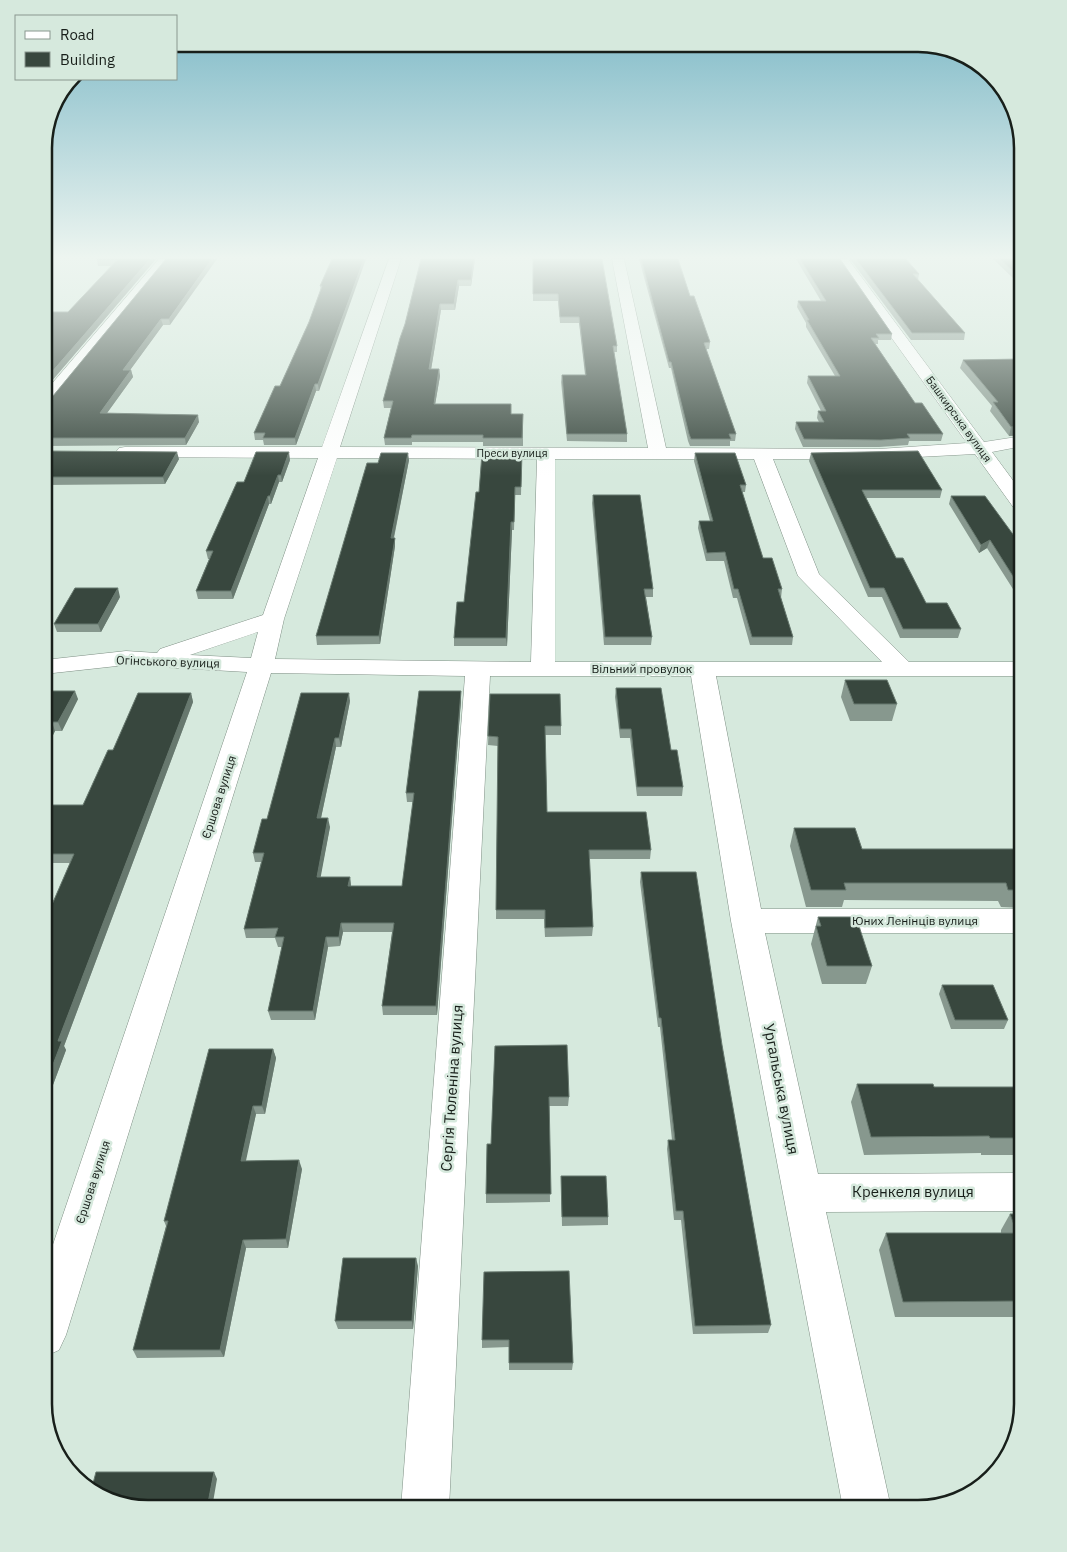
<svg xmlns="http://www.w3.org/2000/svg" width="1067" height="1552" font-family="'IBM Plex Sans',sans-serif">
  <rect width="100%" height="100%" fill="#d6e9dd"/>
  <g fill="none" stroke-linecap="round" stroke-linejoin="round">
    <g stroke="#7e8f84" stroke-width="1">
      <path id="minor" d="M159,259H172L50,407L44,408V393Z
        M389,259H401L340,447L648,448L612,259H624L666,448L879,449L967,443L835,259H848L984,442L1023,436V446L992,452L1023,494V513L1016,511L975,454L879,459H773L819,574L909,662H1023V676H716L761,909H1023V933H765L818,1174L1023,1173V1211L826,1212L891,1508H843L731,921L691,676H490L449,1508H401L465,676L271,673L66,1335L59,1350L44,1357V1271L247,672L126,665L44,674V660L126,651L157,653L160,649L263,615L318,458L125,457L119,456L116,452L119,448L125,447H322ZM337,458L537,459L531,662L275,659L284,619ZM555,459H754L798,576L882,662H555ZM258,632L251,658L190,655Z"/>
    </g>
    <use href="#minor" fill="#fff" fill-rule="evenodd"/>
  </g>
  <path fill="#87988e" d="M156,259L44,390V312H68L112,266H98L97,260Z
    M166,259L170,325H163L130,370H131L133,377L107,413L199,422L186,445L44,446V401L48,402Z
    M332,259L319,391H316L296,445H264L263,440H255L254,433L280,386L309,322L321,291L320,286Z
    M421,259H475L471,286H459L455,310H441L431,369H439L440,376L435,404L511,414H523V446H483V442H412V445H385L384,438L391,408H384L383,401L405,324Z
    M533,259L617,346V352H614L627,434V442L567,441L561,382L562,375H585L579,323H560L558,301H533Z
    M639,259H678L690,296L710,342L709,349H706L736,434L735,441H730V446H690L688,441L671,368H669Z
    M796,259H840L892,334L891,340H878V344H875L915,403L943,434L941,441H909L908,445L879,447H803L795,429L796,422H819L817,418L818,411H821L807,383L808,376H835L806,327V323L797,307L798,301H821Z
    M850,259H906L919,274L918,280L965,333L964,340H911Z
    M993,259H1023V280H1015Z
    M1023,359V435L1009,436L990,411L992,406L960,368L963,360Z
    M1023,439V456L1018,449L1021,440Z
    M44,451L179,459L165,484L44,485Z
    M522,453L521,495H515L514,530H512L507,646H454V638L464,602Z
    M695,453L746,485L745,492H742L763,558L782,589L781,598L793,637L792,645H750L737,598H733L724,561H706L698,528L699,521H710L694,461Z
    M811,453L942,490L940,498H866L896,558L926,603L961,629L958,638H900L882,597H868L809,461Z
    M290,460L282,482H279L271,504H269L233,599H198L196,591L209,559H208L206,551L244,482Z
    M409,460L394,538H395V546L380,644L317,645L316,636L378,463Z
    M593,495L653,589V597H646L652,637L651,645H604L592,503Z
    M951,496L1023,548V605L987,548L979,553L949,504Z
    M120,597L101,632H57L54,624Z
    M845,680L897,704L892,721H850L841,697Z
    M616,688L671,750L683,787L682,796H637L630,738H620L615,697Z
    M44,691L78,699L62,731H55L44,753Z
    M191,693L193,702L64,1046L66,1050L44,1109V938L45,935L44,933V923L70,863H44V805H83L113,750Z
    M490,694L561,726V735H545L547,812L651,850L650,859H589L593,927L592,936L545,937L544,919H496L498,746L488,745Z
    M461,700L437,1015H383L382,1006L392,932H343L340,946L328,947L315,1020H271L268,1011L282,947H278L275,938H246L244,929L261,862H255L253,853L267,819L350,701L341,747H336L321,818L330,827L320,877H350L351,886H402L413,802H407L406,793Z
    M794,828L862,849H1023V908L1001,907L998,901L844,900L842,907H806L790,846Z
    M641,872L722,1045L771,1325L768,1333L693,1334L681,1220H674L667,1149L668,1140H672L660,1027H658L640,882Z
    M818,917L872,966L866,984H822L811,944Z
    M1021,917H1023V956L1014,935Z
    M942,985L1008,1020L1004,1029H951L939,994Z
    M495,1046L569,1097L568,1106H549L550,1202L486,1203V1194L491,1144Z
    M273,1049L276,1058L265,1114H256L245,1161L302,1169L288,1248H246L224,1357L137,1358L133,1350L166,1226L164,1221Z
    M857,1084L934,1087H1023V1155H981V1153L864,1155L851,1102Z
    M561,1176L608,1217V1225L562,1226Z
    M1010,1214H1023V1317H895L879,1250L886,1233H1001V1230Z
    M418,1266L413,1329H338L335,1321Z
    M569,1271L573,1363L572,1370H509V1347L482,1348V1340Z"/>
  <path fill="#67786e" d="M150,259H156L44,390V381Z
    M212,259H217L170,325L169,319Z
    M364,259H366L319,391L318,384Z
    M474,259H475L471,286V280Z
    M458,280L459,286L455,310L454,304Z
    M440,304L441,310L430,376L429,369Z
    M161,319L163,325L125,377L123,370Z
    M439,369L440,376L434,411V404Z
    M131,370L133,377L102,420L100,413Z
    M315,384L316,391L296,445L295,438Z
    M198,415L199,422L186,445L185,438Z
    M1023,426V435L1009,436L1011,427Z
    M177,452L179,459L165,484L163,477Z
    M289,452L290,460L282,482L281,475Z
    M408,453L409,460L392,546L391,538Z
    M278,475L279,482L271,504L270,496Z
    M268,496L269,504L233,599L231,591Z
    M511,522L512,530L507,646L506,638Z
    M395,538V546L380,644L379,636Z
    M990,540L987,548L979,553L981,545Z
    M118,588L120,597L101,632L98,624Z
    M75,691L78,699L62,731L58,722Z
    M461,691V700L437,1015L436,1006Z
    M191,693L193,702L64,1046L66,1050L44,1109V1088L58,1041Z
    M349,693L350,701L341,747L339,738Z
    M52,722L55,731L44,753V738Z
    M335,738L336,747L319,827L317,818Z
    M328,818L330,827L319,886L317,877Z
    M350,877L351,886H348Z
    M341,923L343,932L340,946L339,937Z
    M326,937L328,947L315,1020L313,1011Z
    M273,1049L276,1058L265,1114L262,1106Z
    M253,1106L256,1114L244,1170L241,1161Z
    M299,1160L302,1169L288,1248L286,1239Z
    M243,1240L246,1248L224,1357L220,1350Z
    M416,1258L418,1266L413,1329L412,1321Z
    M214,1472L217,1479L212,1508H207Z"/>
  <path fill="#38473e" stroke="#67786e" d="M98,259H150L44,381V312H68L117,260H97Z
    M166,259H212L169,319H161L123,370H131L100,413L198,415L185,438H44V401L48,402Z
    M332,259H364L318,384H315L295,438H263L265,433H254L275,386H280L309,322L322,286H320Z
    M421,259H474L471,280H458L454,304H440L429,369H439L434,404H511V414H523L522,438H483V435H412L411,438H384L393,401H383L400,338L405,324Z
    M533,259H602L617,346H613L627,434H567L562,375H586L579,317H560L558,294H533Z
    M641,259H678L690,296H694L710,342L704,343L736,434H729L731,439H691L689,434L671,362H669Z
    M800,259H840L892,334H876L879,338H871L915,403H922L943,434H907L910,438L881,440L804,439L796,422H824L818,411H826L808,376H840L807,320H809L798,301H826Z
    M856,259H906L919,274H913L965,333H912Z
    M1000,259H1023V274H1016Z
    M1023,359V426L1011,427L993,402H998L963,360Z
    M44,451L177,452L163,477H44Z
    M918,451L942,490H862L896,558H903L926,603H947L961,629H903L884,588H870L811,453Z
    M256,452H289L281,475H278L270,496H268L231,591H196L213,551H206L237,482H244Z
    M381,453H408L391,538H395L379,636H316L367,463H378Z
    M482,453H522L521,487H515L514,522H511L506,638H454L457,602H464L476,492H479Z
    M695,453H735L746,485H740L763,558H772L782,589H778L793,637H752L738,589H734L725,552L707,553L699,521H713Z
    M593,495H640L653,589H644L652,637H605Z
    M951,496H985L1023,548V592L990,540L981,545Z
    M75,588H118L98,624H54Z
    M845,680H887L897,704H854Z
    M616,688H661L671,750H677L683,787H637L631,729H620Z
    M44,691H75L58,722H52L44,738Z
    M419,691H461L436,1006H382L394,923H341L339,937H326L313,1011H268L284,937H275L278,928L244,929L264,853H253L262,819H267L301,693H349L339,738H335L317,818H328L317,877H350L348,886H402L414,793H406Z
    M138,693H191L58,1041H62L44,1088V938L48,928H44V923L74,854H44V805H83L108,750H113Z
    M490,694H560L561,726H545L547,812H646L651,850H589L593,927L545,928V910H496L498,737L488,736Z
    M794,828H855L862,849H1023V890H1008L1006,883H844L846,890H811Z
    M641,872H696L722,1045L771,1325L695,1326L683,1211H676L668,1140H675L661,1018H659Z
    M818,917H856L872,966H827L816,926H821Z
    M942,985H993L1008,1020H955Z
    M567,1045L569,1097H549L551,1194H486L487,1144H491L495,1046Z
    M209,1049H273L262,1106H253L241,1161L299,1160L286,1239L243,1240L220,1350H133L168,1221H164Z
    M857,1084H933L934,1087H1023V1138H990L989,1136L871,1137Z
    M561,1176H606L608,1217H562Z
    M1010,1214H1023V1301L903,1302L886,1233H1017Z
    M343,1258H416L412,1321H335Z
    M569,1271L573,1363H509V1340H482L484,1272Z
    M96,1472H214L207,1508H142L91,1491Z
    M797,1507V1508H719Z"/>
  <linearGradient id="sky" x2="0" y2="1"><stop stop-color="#78b6c5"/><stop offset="0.54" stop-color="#edf5f0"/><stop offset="1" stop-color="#edf5f0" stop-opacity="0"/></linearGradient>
  <rect width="1067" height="476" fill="url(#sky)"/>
  <g text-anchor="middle" stroke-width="5" stroke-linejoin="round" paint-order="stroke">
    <g font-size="11" fill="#181f1a" stroke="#d6e9dd">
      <text transform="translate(959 419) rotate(54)" y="4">Башкирська вулиця</text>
      <text x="512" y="457">Преси вулиця</text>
    </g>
    <g font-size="12" fill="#181f1a" stroke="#d6e9dd">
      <text transform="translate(168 662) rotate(2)" y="4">Огінського вулиця</text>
      <text x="642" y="673">Вільний провулок</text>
      <text transform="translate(219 797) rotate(-72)" y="4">Єршова вулиця</text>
      <text x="915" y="925">Юних Ленінців вулиця</text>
      <text transform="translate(93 1182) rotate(-72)" y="4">Єршова вулиця</text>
    </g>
    <g font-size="15" fill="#181f1a" stroke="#d6e9dd">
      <text transform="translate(452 1088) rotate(-86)" y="5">Сергія Тюленіна вулиця</text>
      <text transform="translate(781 1089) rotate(79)" y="5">Ургальська вулиця</text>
      <text x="913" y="1197">Кренкеля вулиця</text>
    </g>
  </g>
  <path d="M0 0H1067V1552H0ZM148 52H918A96 96 0 0 1 1014 148V1404A96 96 0 0 1 918 1500H148A96 96 0 0 1 52 1404V148A96 96 0 0 1 148 52Z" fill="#d6e9dd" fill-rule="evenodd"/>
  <path fill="none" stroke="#181f1a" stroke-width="2.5" d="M148 52H918A96 96 0 0 1 1014 148V1404A96 96 0 0 1 918 1500H148A96 96 0 0 1 52 1404V148A96 96 0 0 1 148 52Z"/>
  <rect x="15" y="15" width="162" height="65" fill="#d6e9dd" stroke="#8a988f"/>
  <rect x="25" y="31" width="25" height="8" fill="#ffffff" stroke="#8a988f"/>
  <text x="60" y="40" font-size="15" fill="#181f1a">Road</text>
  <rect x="25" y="52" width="25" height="15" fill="#38473e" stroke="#8a988f"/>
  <text x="60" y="65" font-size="15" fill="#181f1a">Building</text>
</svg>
